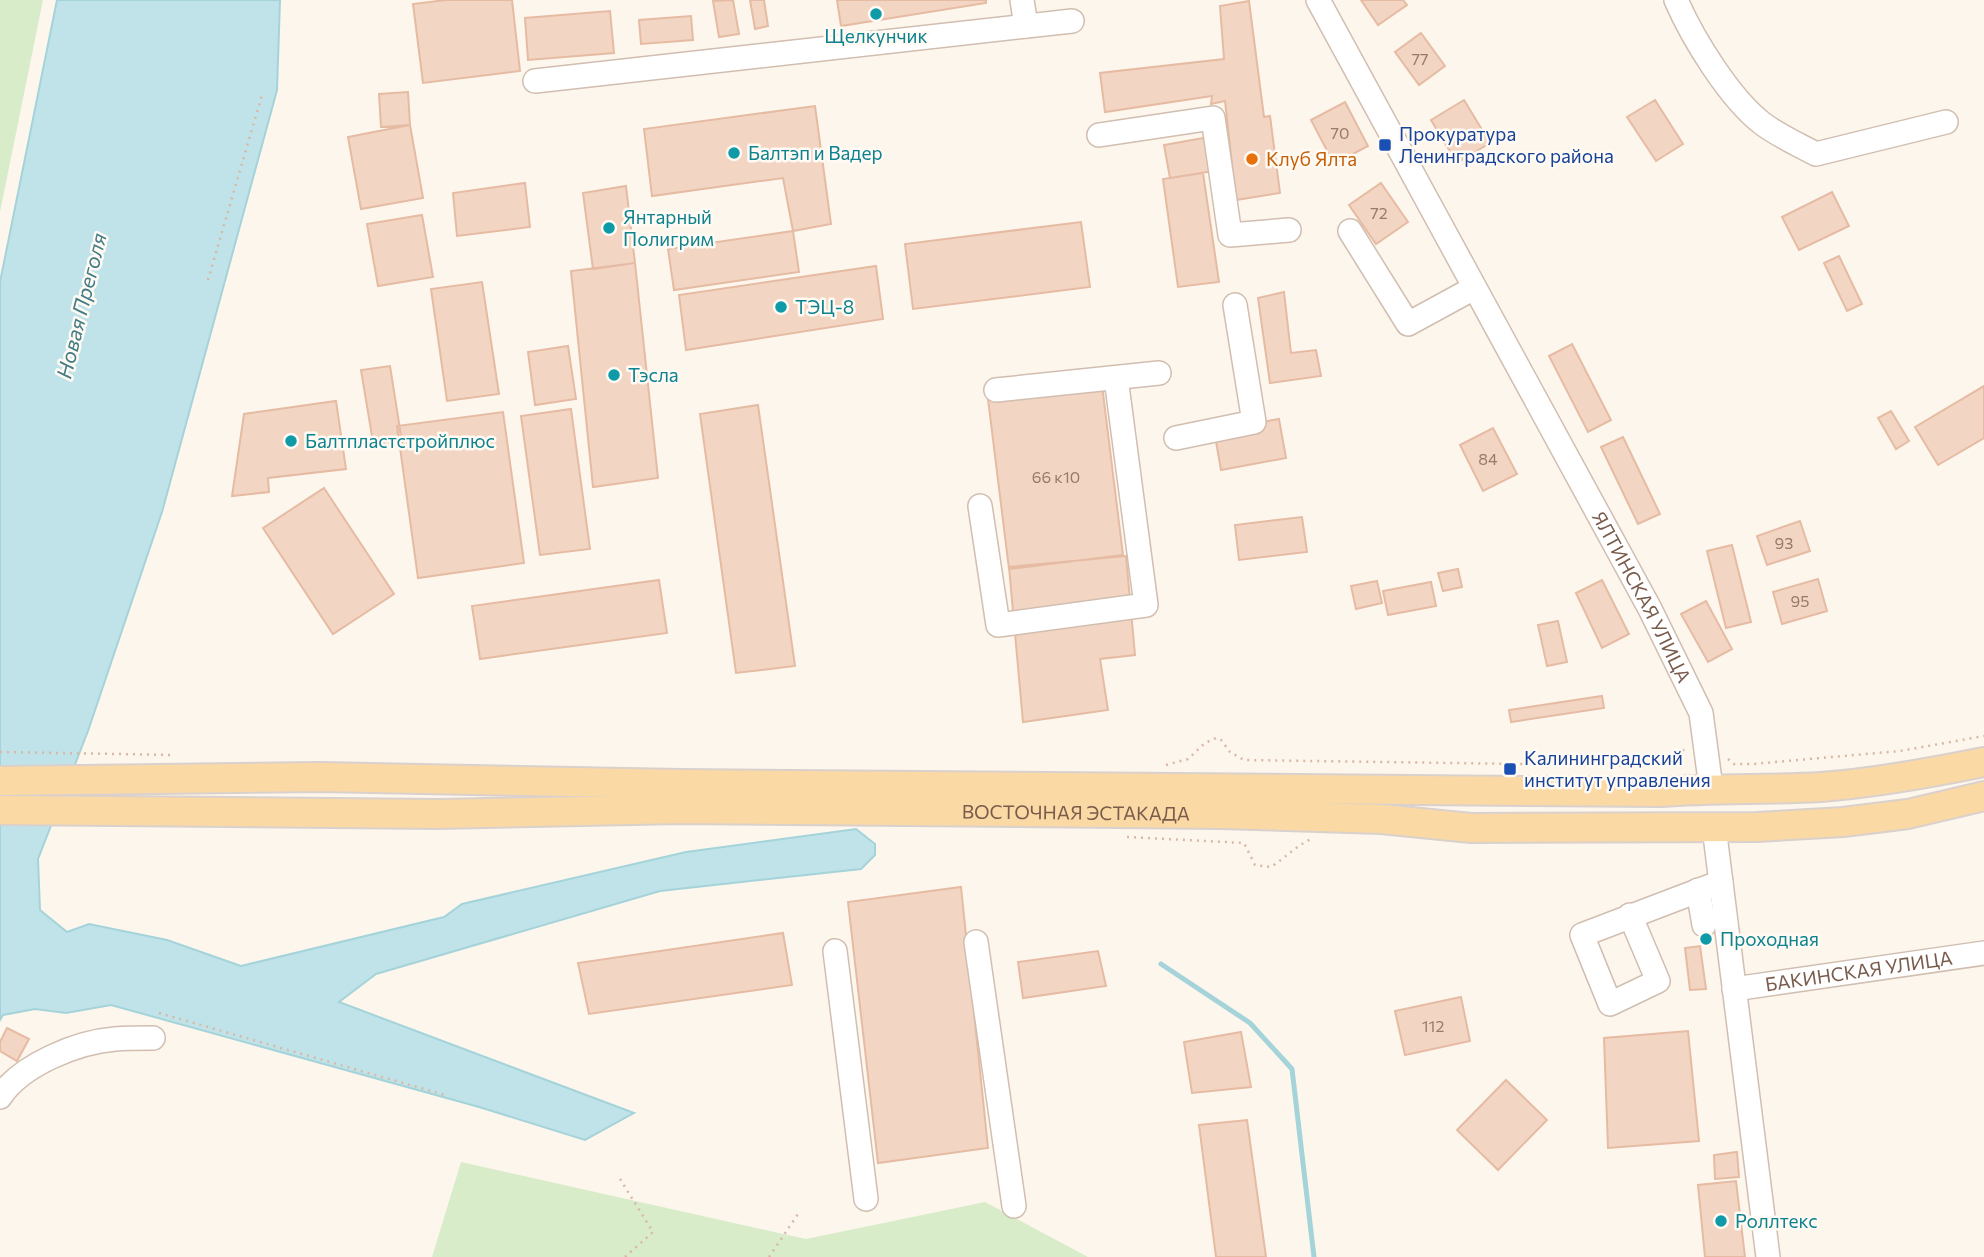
<svg xmlns="http://www.w3.org/2000/svg" width="1984" height="1257" font-family="Commissioner,sans-serif">
  <rect width="100%" height="100%" fill="#fdf6ec"/>
  <path fill="#d8ecc9" d="M0,0H43L0,212Z
    M461,1162L806,1239L985,1202L1088,1257H432Z"/>
  <path fill="#bfe3e8" stroke="#a5d3da" stroke-width="2" d="M57,0H280L277,90L162,512L88,731L38,859L40,910L67,932L89,924L167,940L241,966L444,917L462,904L686,852L856,829L875,844V855L861,869L660,891L376,974L339,1002L634,1113L585,1140L479,1107L111,1005L66,1013L35,1009L3,1015L0,1020V282Z"/>
  <g fill="none" stroke-linecap="round" stroke-linejoin="round">
    <path stroke="#a5d3da" stroke-width="5" d="M1161,964L1250,1023L1292,1069L1314,1257"/>
  </g>
  <path fill="#f3d5c3" stroke="#e6bba3" stroke-width="2" d="M446,0H512L520,71L423,83L413,4Z
    M733,0L739,34L719,37L713,1Z
    M750,0H764L768,26L755,29Z
    M837,0H986V3L841,26Z
    M1361,0H1403L1407,5L1378,25Z
    M1249,1L1264,117L1270,116L1280,193L1236,200L1225,101L1211,104L1212,96L1105,112L1100,73L1224,59L1220,6Z
    M610,11L614,53L528,60L525,18Z
    M691,16L693,40L641,44L639,20Z
    M1421,33L1445,66L1419,85L1395,52Z
    M408,92L410,125L381,127L379,94Z
    M1464,100L1490,143L1457,163L1431,120Z
    M1655,100L1683,144L1656,161L1627,117Z
    M1345,102L1368,146L1334,164L1311,120Z
    M815,106L831,224L793,231L783,178L652,196L644,129Z
    M410,125L423,198L361,209L348,137Z
    M1209,137L1214,171L1170,178L1164,145Z
    M1203,173L1219,282L1178,287L1163,179Z
    M525,183L530,227L457,236L453,193Z
    M1381,183L1408,222L1376,244L1349,205Z
    M626,186L635,263L593,269L583,193Z
    M1832,192L1849,226L1799,250L1782,217Z
    M422,215L433,277L378,286L367,224Z
    M1081,222L1090,287L913,309L905,244Z
    M793,231L799,272L674,290L668,249Z
    M1839,256L1862,304L1847,311L1824,263Z
    M635,263L658,478L593,487L571,271Z
    M876,266L883,319L686,350L679,295Z
    M482,282L499,394L447,401L431,289Z
    M1284,292L1291,353L1316,350L1321,376L1270,383L1258,298Z
    M1572,344L1611,420L1588,432L1549,356Z
    M568,346L576,399L535,405L528,352Z
    M390,366L402,442L374,448L361,370Z
    M1102,385L1123,555L1009,569L988,399Z
    M1984,386V438L1938,465L1915,427Z
    M336,401L346,469L268,478L269,492L232,496L244,414Z
    M758,405L795,666L736,673L700,414Z
    M571,409L590,549L540,555L521,416Z
    M1891,411L1909,441L1896,449L1878,418Z
    M503,412L524,563L418,578L397,426Z
    M1279,419L1286,458L1221,470L1214,430Z
    M1493,428L1517,474L1483,491L1460,445Z
    M1623,437L1660,514L1638,524L1601,447Z
    M324,488L394,594L333,634L263,528Z
    M1302,517L1307,552L1239,560L1235,525Z
    M1800,521L1810,551L1767,565L1757,536Z
    M1732,545L1751,622L1726,628L1707,551Z
    M1126,556L1135,655L1100,659L1108,710L1023,722L1009,567Z
    M1458,569L1462,587L1443,591L1438,573Z
    M1818,579L1827,611L1782,624L1773,592Z
    M659,580L667,633L480,659L472,606Z
    M1602,580L1629,634L1602,648L1576,593Z
    M1377,581L1382,603L1356,609L1351,586Z
    M1431,582L1436,606L1388,615L1383,591Z
    M1706,601L1732,649L1708,662L1681,614Z
    M1558,621L1567,662L1547,666L1538,625Z
    M1602,696L1604,708L1511,722L1509,710Z
    M961,887L988,1148L878,1163L848,902Z
    M783,933L792,985L589,1014L578,963Z
    M1700,946L1706,989L1690,990L1685,948Z
    M1098,951L1106,986L1023,998L1018,962Z
    M1461,997L1470,1041L1405,1055L1395,1011Z
    M7,1028L29,1039L17,1061L0,1051V1042Z
    M1688,1031L1699,1141L1608,1148L1604,1038Z
    M1241,1032L1251,1087L1192,1093L1184,1042Z
    M1506,1080L1547,1120L1498,1170L1457,1130Z
    M1247,1120L1266,1257H1216L1199,1125Z
    M1737,1152L1739,1177L1715,1179L1714,1155Z
    M1736,1181L1745,1257H1705L1698,1185Z"/>
  <g fill="none" stroke-linecap="round" stroke-linejoin="round">
    <g stroke="#d1beb0" stroke-width="26">
      <g id="minor">
        <path d="M1022,0L1026,26"/>
        <path id="s1" d="M1318,0L1650,609L1701,713L1711,788"/>
        <path d="M1676,0C1693,39 1730,99 1763,124C1779,136 1799,145 1816,154L1946,122"/>
        <path d="M535,81L1072,21"/>
        <path d="M1099,135L1213,118L1230,235L1289,230"/>
        <path d="M1350,231L1408,324L1474,288"/>
        <path d="M996,390L1159,373"/>
        <path d="M1176,438L1254,422L1235,305"/>
        <path d="M980,506L998,625L1146,605L1116,378"/>
        <path d="M1714,827L1768,1257"/>
        <path d="M1698,890L1704,925"/>
        <path d="M1630,915L1658,981L1610,1004L1582,935L1721,882"/>
        <path d="M976,942L1014,1206"/>
        <path d="M835,951L866,1199"/>
        <path id="s2" d="M1734,989L1984,953"/>
        <path d="M0,1097C21,1065 77,1042 115,1039C127,1038 140,1038 153,1038"/>
      </g>
    </g>
    <g stroke="#dad1cd" stroke-width="32">
      <g id="major">
        <path d="M0,781L320,777L680,784L1661,792C1714,788 1767,790 1821,787C1876,783 1930,773 1984,762"/>
        <path id="s3" d="M0,810L438,814L682,809L1220,814L1381,819L1471,828L1757,827L1843,822L1908,814L1984,796"/>
      </g>
    </g>
    <path stroke="#d9b8a5" stroke-width="2.5" stroke-dasharray="2 5" stroke-linecap="butt" d="M208,280L262,95
      M0,752L172,755
      M1728,759L1734,764H1753L1900,751L1984,736
      M1166,765L1188,759L1205,743L1216,738L1221,740L1230,752L1244,760L1660,766L1675,760L1685,748
      M1127,837L1244,843L1255,865L1271,867C1285,858 1296,846 1311,839
      M159,1013L445,1095
      M620,1179L653,1232L625,1257
      M769,1257L798,1214"/>
    <use href="#minor" stroke="#fff" stroke-width="23"/>
    <use href="#major" stroke="#fbd9a5" stroke-width="28"/>
  </g>
  <g fill="#0f9aa8" stroke="#fffaf3" stroke-width="2.5">
    <circle cx="876" cy="14" r="7"/>
    <circle cx="734" cy="153" r="7"/>
    <circle cx="609" cy="228" r="7"/>
    <circle cx="781" cy="307" r="7"/>
    <circle cx="614" cy="375" r="7"/>
    <circle cx="291" cy="441" r="7"/>
    <circle cx="1706" cy="939" r="7"/>
    <circle cx="1721" cy="1221" r="7"/>
  </g>
  <g fill="#1a4fb4" stroke="#fffaf3" stroke-width="2.5">
    <rect x="1378" y="138" width="14" height="14" rx="3.5"/>
    <rect x="1503" y="762" width="14" height="14" rx="3.5"/>
  </g>
  <circle fill="#e8710a" stroke="#fffaf3" stroke-width="2.5" cx="1252" cy="159" r="7"/>
  <g text-anchor="middle" stroke-width="5" stroke-linejoin="round" paint-order="stroke">
    <g font-size="16" fill="#987a6a">
      <text x="1420" y="65">77</text>
      <text x="1340" y="139">70</text>
      <text x="1379" y="219">72</text>
      <text x="1488" y="465">84</text>
      <text x="1056" y="483">66 к10</text>
      <text x="1784" y="549">93</text>
      <text x="1800" y="607">95</text>
      <text x="1433" y="1032">112</text>
    </g>
    <g font-size="19" fill="#0d838f" stroke="#fffaf3" text-anchor="start">
      <text x="876" y="43" text-anchor="middle">Щелкунчик</text>
      <text x="748" y="160">Балтэп и Вадер</text>
      <text x="623" y="224">Янтарный<tspan x="623" dy="22">Полигрим</tspan></text>
      <text x="795" y="314">ТЭЦ-8</text>
      <text x="628" y="382">Тэсла</text>
      <text x="305" y="448">Балтпластстройплюс</text>
      <text x="1720" y="946">Проходная</text>
      <text x="1735" y="1228">Роллтекс</text>
    </g>
    <g font-size="19" fill="#164399" stroke="#fffaf3" text-anchor="start">
      <text x="1399" y="141">Прокуратура<tspan x="1399" dy="22">Ленинградского района</tspan></text>
      <text x="1524" y="765">Калининградский<tspan x="1524" dy="22">институт управления</tspan></text>
    </g>
    <g font-size="19" fill="#c56008" stroke="#fffaf3" text-anchor="start">
      <text x="1266" y="166">Клуб Ялта</text>
    </g>
    <g font-size="19" fill="#7a5c4d" stroke="#fffaf3">
      <text dy="7" stroke="none"><textPath href="#s1" startOffset="679">ЯЛТИНСКАЯ УЛИЦА</textPath></text>
      <text dy="7" stroke="none"><textPath href="#s3" startOffset="1076">ВОСТОЧНАЯ ЭСТАКАДА</textPath></text>
      <text dy="7" stroke="none"><textPath href="#s2" startOffset="126">БАКИНСКАЯ УЛИЦА</textPath></text>
    </g>
    <g font-size="21" font-style="italic" fill="#437c86" stroke="#fffaf3">
      <text transform="translate(82 306) rotate(-76)" y="7">Новая Преголя</text>
    </g>
  </g>
</svg>
